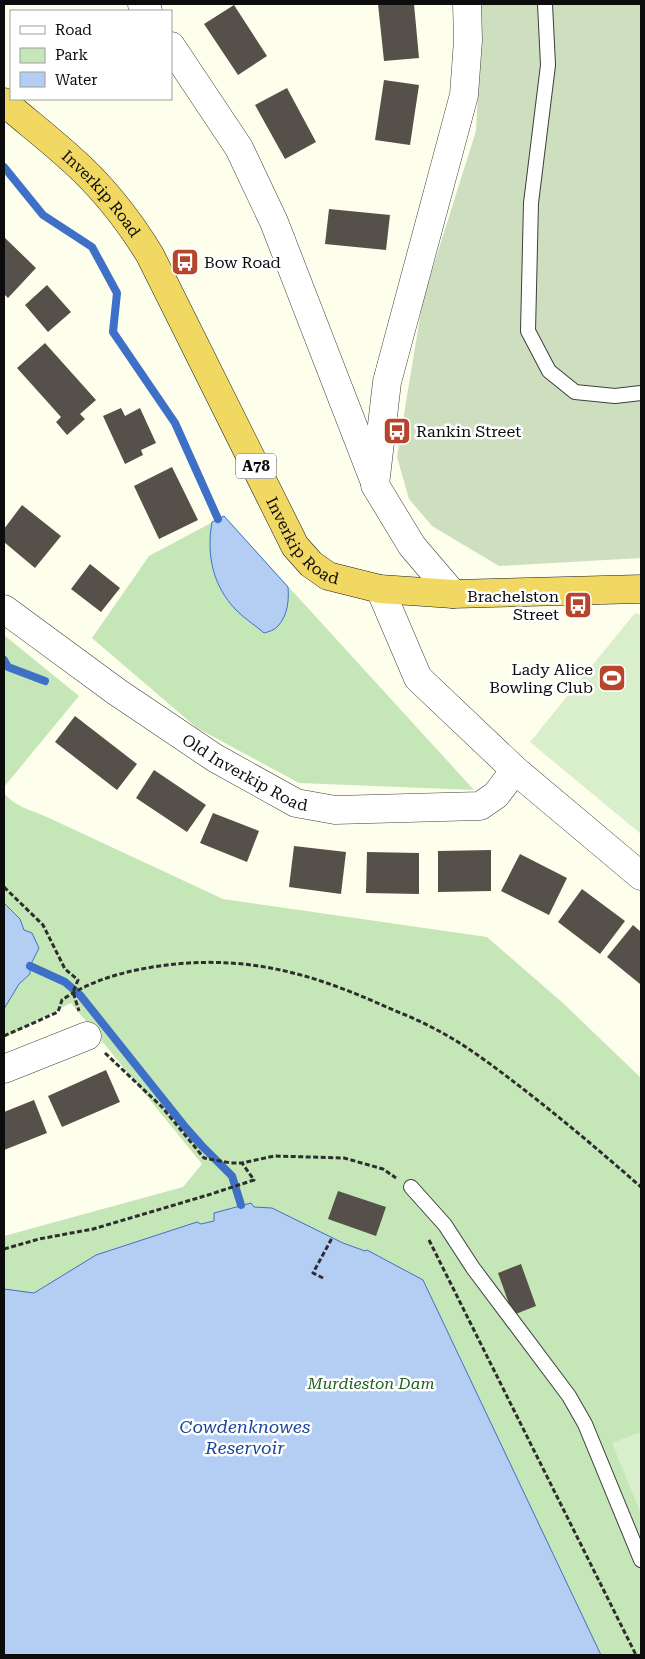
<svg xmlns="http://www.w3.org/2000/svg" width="645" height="1659" font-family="'Roboto Serif',serif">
  <rect width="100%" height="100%" fill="#fefeed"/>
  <path fill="#c5e7b8" d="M224,516L474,790L299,783L197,728L92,638L149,556Z
    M4,635L79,696L4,787Z
    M4,793C14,806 33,811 47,817L223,899L487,937L564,1004L641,1078V1655H4V1236L183,1187L202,1164L71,1003L4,1038Z"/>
  <path fill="#cddfbf" d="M480,4H641V558L499,566L432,526L409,499L397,457L423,299L476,131L482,13Z"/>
  <path fill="#d9eeca" d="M635,613L641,615V834L530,742Z
    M641,1432V1514L612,1443Z"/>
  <path fill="#b4cdf3" stroke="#3e70c7" d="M224,516L288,587C289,600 288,615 278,626C275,630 268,632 264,633C255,625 245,619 236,610C213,586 206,555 212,522Z
    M4,903L20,919L24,930L32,933L39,948L30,966V974L19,984L4,1009Z
    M251,1203L254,1207L272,1208L343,1243L365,1251L367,1250L423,1280L601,1655H4V1289L34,1293L96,1255L197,1222L201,1224L214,1221V1213Z"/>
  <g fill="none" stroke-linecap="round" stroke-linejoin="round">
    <path stroke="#3e70c7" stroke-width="8" d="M4,167L43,215L92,247L117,293L113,332L175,423L218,519
      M4,660L8,667L45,681
      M30,966L65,982L80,995L186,1128L202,1146L232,1176L241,1205"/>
  </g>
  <path fill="#555049" d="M378,4H414L419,58L384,61Z
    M234,5L267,56L238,75L204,24Z
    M384,80L419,85L410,145L375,140Z
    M287,88L316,142L285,159L255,105Z
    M329,209L390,215L386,250L325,244Z
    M4,237L36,268L8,298L4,294Z
    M47,285L71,312L48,332L25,305Z
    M45,343L96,400L80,414L85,419L67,435L56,422L61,417L17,368Z
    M121,408L125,416L140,408L156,443L141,450L143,455L125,464L103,416Z
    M172,467L198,520L159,539L134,486Z
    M22,505L61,536L35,568L4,542V529Z
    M90,564L120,588L101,612L71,589Z
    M75,716L137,764L117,790L55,742Z
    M154,770L206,805L187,832L136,798Z
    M213,813L259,831L247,862L200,843Z
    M294,846L346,852L341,894L289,887Z
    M491,850V891L438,892V851Z
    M367,852L419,853V894L366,893Z
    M520,854L567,878L549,915L501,891Z
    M582,889L625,921L600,954L558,922Z
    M633,925L641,932V983L640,984L607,957Z
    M106,1070L120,1102L62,1127L48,1096Z
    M34,1100L47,1133L4,1150V1112Z
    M338,1191L386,1207L376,1236L328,1219Z
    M521,1264L536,1306L513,1315L498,1273Z"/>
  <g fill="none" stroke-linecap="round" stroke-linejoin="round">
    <g stroke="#3f3f3f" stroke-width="16">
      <path id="service" d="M545,4L548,65L531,203L528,331L549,371L575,392L615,396L641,393
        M411,1187L445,1225L473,1268L569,1396L585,1424L641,1560"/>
    </g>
    <g stroke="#3f3f3f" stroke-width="29">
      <g id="minor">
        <path d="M142,4L148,11"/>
        <path d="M171,46L239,148L274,222L374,480"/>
        <path d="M380,589L418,678L515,770L641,876"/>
        <path d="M453,594L412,546L375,485L387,382L464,95L468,40L467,4"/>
        <path id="s1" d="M4,609L117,692L215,758L296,803L335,810L480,806L496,795L515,770"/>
        <path d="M4,1069L87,1036"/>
      </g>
    </g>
    <g stroke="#1d1d1d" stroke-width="29">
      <g id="trunk">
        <path id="s2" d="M4,102C26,121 48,138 69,157C101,185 128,219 150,255L295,546L311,564L328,576L380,589L453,594L641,589"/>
      </g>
    </g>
    <path stroke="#2e2e2e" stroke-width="3" stroke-dasharray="5 2.5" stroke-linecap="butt" d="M4,887L43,925L65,969L78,980L73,992L79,1011
      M4,1036L58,1012L62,1000C95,977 137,968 176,964C249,957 309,973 375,1002C395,1011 417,1019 437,1030C466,1045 493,1066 518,1085C561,1118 601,1152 641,1187
      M105,1053L162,1107L204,1158L231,1163H242L274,1156L344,1158L383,1169L396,1178
      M429,1240L636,1655
      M4,1249L39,1239L93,1229L208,1195L254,1180L242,1163
      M323,1278L313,1273L332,1238"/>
    <use href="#service" stroke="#fff" stroke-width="14"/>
    <use href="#minor" stroke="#fff" stroke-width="28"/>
    <use href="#trunk" stroke="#f0d862" stroke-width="28"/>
  </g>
  <defs>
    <g id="bus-square" transform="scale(1.4375)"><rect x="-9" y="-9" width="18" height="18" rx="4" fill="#b6452b" stroke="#fff"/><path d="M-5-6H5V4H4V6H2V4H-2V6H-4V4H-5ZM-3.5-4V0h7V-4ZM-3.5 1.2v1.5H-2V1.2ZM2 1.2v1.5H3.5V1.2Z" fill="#fff"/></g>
    <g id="stadium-square" transform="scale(1.4375)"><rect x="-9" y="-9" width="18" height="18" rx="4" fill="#b6452b" stroke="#fff"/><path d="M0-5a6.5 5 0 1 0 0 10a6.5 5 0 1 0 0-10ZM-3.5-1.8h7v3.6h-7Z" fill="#fff"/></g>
  </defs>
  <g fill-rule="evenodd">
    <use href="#bus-square" x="185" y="262"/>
    <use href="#bus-square" x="397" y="431"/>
    <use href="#bus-square" x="578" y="605"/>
    <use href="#stadium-square" x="612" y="678"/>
  </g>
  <g text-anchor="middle" stroke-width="5" stroke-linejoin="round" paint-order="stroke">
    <rect fill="#fff" stroke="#555" stroke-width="1" x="236" y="453.5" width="40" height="25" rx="4"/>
    <g font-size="15" font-weight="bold" fill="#0c0c0c">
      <text x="256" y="471">A78</text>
    </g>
    <g font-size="16" fill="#0c0c0c" stroke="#fff">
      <text dy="6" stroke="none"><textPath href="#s2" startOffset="134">Inverkip Road</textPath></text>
      <text dy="6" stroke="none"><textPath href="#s2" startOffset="539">Inverkip Road</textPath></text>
      <text dy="6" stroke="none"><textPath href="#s1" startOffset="292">Old Inverkip Road</textPath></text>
    </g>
    <g font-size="16" fill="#0c0c0c" stroke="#fff" text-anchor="start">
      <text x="204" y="268">Bow Road</text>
      <text x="416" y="437">Rankin Street</text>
      <text x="559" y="602" text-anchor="end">Brachelston<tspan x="559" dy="18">Street</tspan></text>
      <text x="593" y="675" text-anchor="end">Lady Alice<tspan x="593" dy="18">Bowling Club</tspan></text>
    </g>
    <g font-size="16" font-style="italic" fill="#206122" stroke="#fff">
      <text x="371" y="1389">Murdieston Dam</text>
    </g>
    <g font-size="18" font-style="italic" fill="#1c4598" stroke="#fff">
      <text x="245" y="1433">Cowdenknowes<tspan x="245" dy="21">Reservoir</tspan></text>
    </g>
  </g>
  <rect width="645" height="1659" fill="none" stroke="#0c0c0c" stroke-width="10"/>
  <rect x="10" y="10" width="162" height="90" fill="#ffffff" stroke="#9e9e9e"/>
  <rect x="20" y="26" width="25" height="8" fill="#ffffff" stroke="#9e9e9e"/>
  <text x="55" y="35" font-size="15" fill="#0c0c0c">Road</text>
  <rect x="20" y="48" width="25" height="15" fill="#c5e7b8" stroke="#9e9e9e"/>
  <text x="55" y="60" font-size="15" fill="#0c0c0c">Park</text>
  <rect x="20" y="72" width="25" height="15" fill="#b4cdf3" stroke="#9e9e9e"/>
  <text x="55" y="85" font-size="15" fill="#0c0c0c">Water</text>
</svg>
